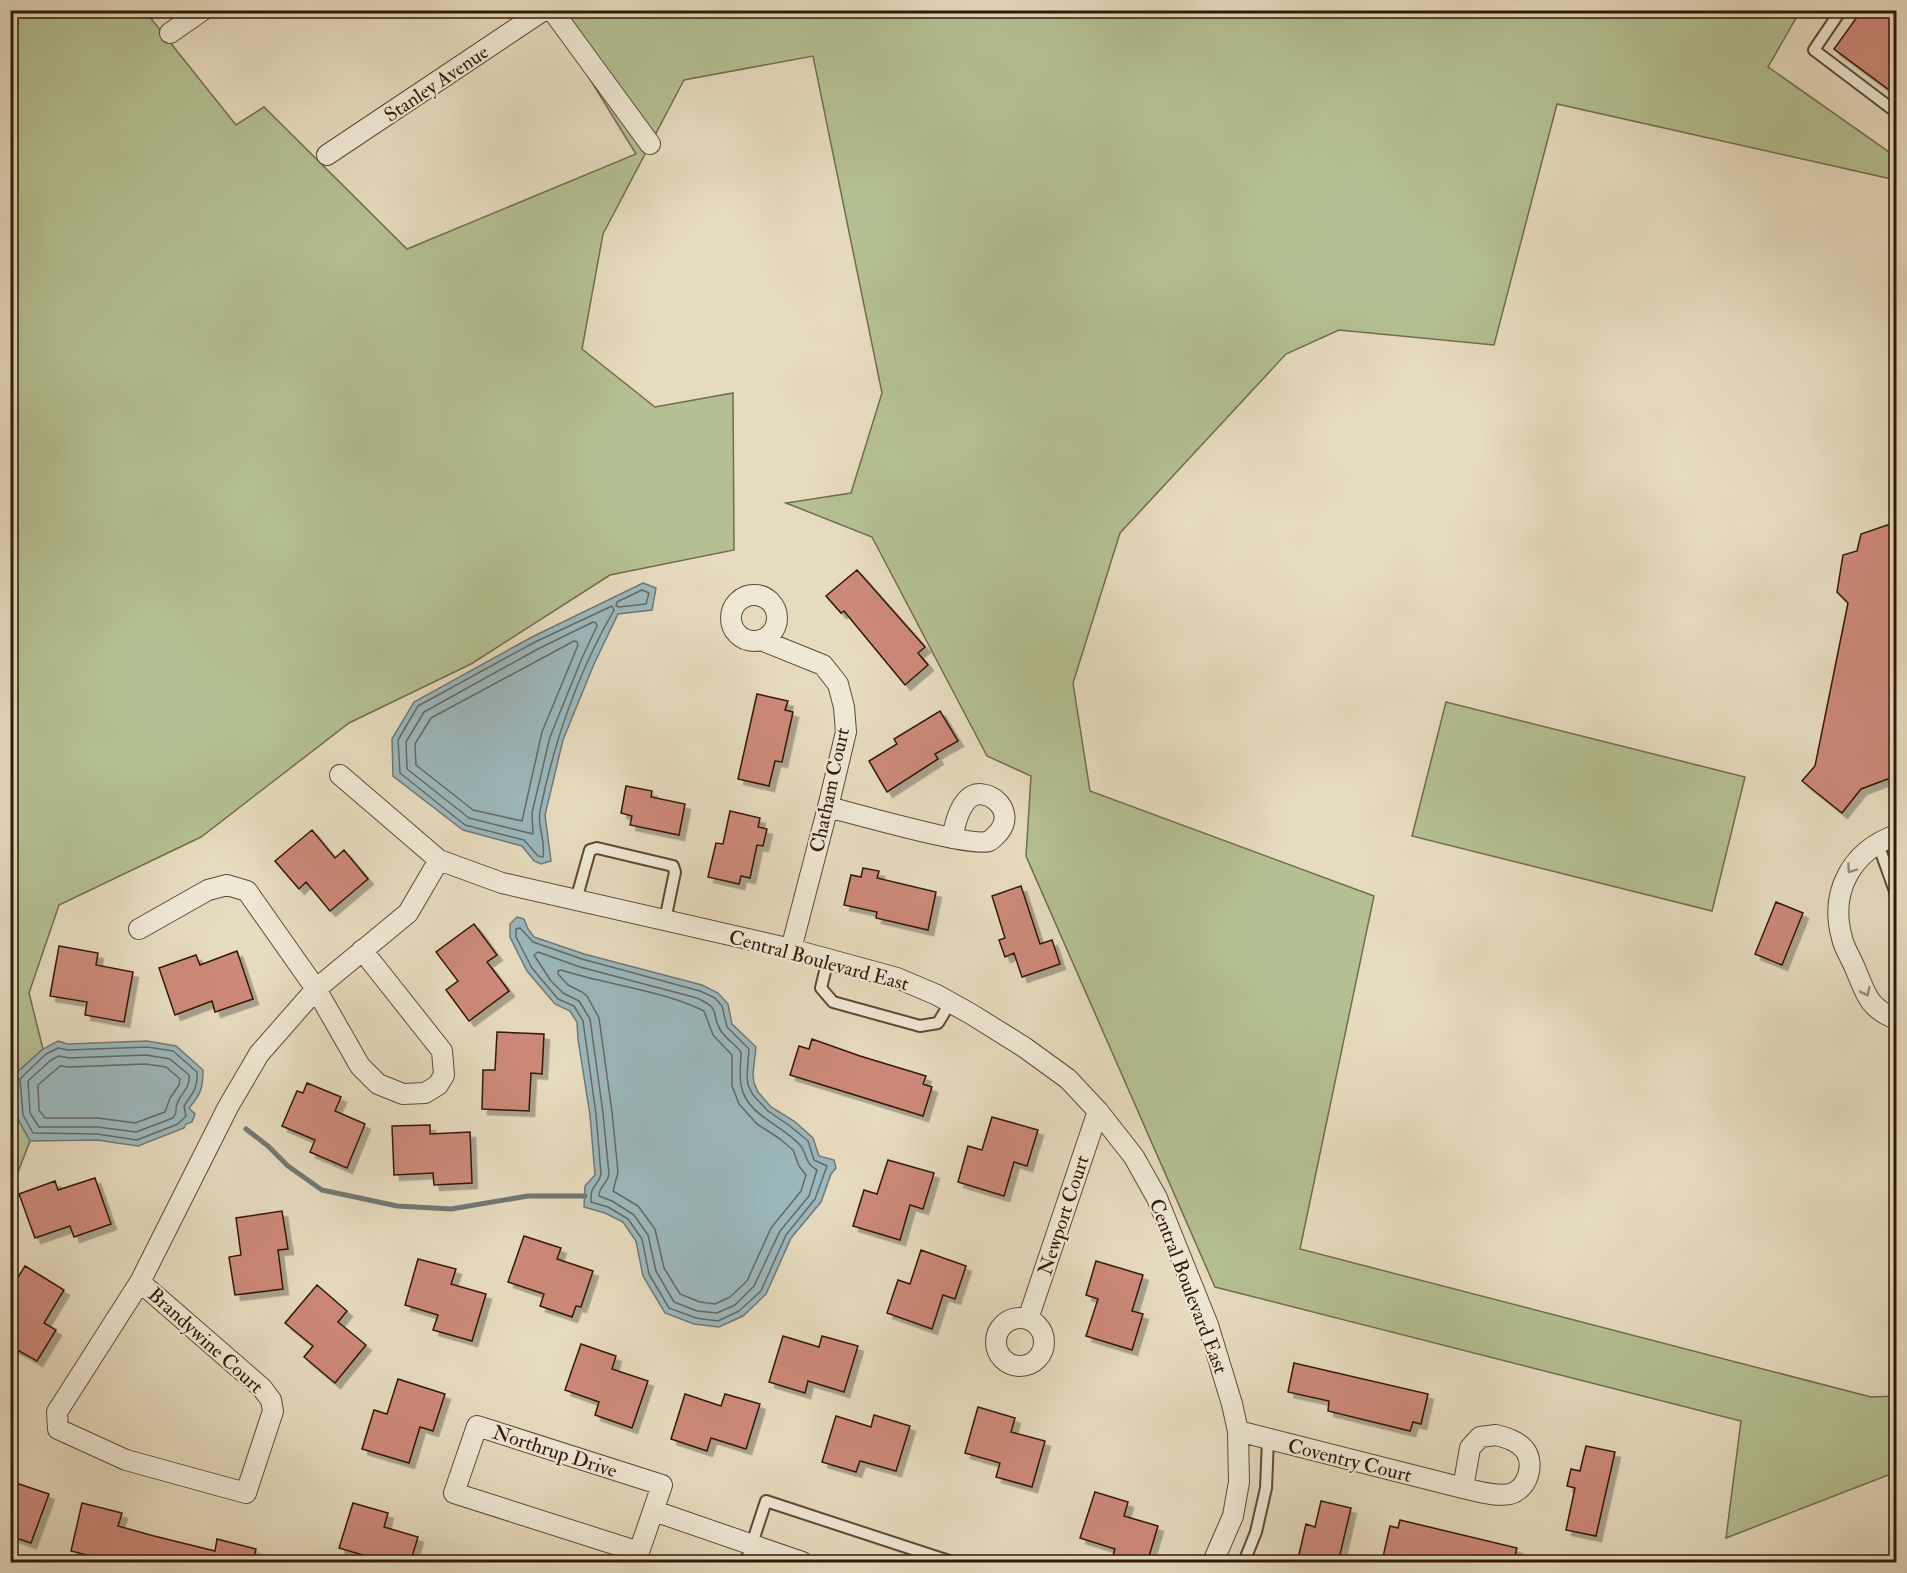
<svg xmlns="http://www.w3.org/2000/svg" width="1907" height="1573" font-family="'IM FELL Double Pica',serif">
  <defs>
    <filter id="shadow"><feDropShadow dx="5.5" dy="5.5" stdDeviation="0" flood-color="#0004"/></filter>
  </defs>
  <rect width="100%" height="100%" fill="#e7dbbf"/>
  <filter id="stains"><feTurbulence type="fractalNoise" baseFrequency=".00333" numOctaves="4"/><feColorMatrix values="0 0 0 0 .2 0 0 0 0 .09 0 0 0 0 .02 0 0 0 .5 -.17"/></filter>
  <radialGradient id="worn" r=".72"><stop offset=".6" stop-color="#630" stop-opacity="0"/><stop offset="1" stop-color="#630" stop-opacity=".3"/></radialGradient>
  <path fill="#b4c093" stroke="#726c4e" stroke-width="1.5" d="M11,11H145L236,125L264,107L407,249L636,154L548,11H1800L1768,67L1896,157V180L1557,104L1494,345L1339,330L1286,354L1120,533L1073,683L1090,791L1374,896L1300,1249L1871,1397L1896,1396V1472L1726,1538L1741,1421L1215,1287L1026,856L1031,776L987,756L872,537L786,503L851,493L882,393L813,56L684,80L603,234L582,349L655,407L733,393L734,550L610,575L471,664L349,723L201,837L59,905L29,993L43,1049L14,1075L17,1117L30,1141L11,1190Z
    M1446,702L1745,777L1712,911L1412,836Z"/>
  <path fill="#9bb8bd" stroke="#717875" stroke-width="1.5" d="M643,583L656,588L652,610L618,614L594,664L563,740L545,815L551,861L541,864L534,861L522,846L463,830L393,776L392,739L414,702L532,637Z
    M517,917L524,919L528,929L534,937L584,954L702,985L718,993L728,1004L732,1024L756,1047L753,1074L754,1083L758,1092L771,1107L794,1121L813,1138L819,1156L834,1160L836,1168L831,1174L821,1202L791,1238L766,1294L743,1316L719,1327L694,1324L665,1313L643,1276L636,1241L623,1222L605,1213L584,1207L585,1186L595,1175L590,1115L578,1039L577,1022L570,1011L555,1004L527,971L510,937V924Z
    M58,1041L68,1044L147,1041L176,1046L203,1070C203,1088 201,1094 189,1108L195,1114L192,1122L186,1124L184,1128L138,1146L97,1140L30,1141L17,1117L14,1075L43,1049Z"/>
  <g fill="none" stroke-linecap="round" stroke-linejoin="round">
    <path stroke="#666863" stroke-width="1.5" d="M642,590L649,593L646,604L619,607L616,606L617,602Z
      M612,606L614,610C579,671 554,742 540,811C537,826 546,842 543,857L538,856L524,840L465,825L400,773L398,740L418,706L535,642Z
      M593,622L596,623L597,626L582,658L550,737L532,813L533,834L469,818L407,769L406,742L424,712L538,649Z
      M574,641L577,642L578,645L542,732L522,821L473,810L416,765L415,744L431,718Z
      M520,928L533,942L582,959L700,991L715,998L722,1006L727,1027L749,1049L747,1075L748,1085L753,1095L768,1111L790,1126L808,1141L814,1160L827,1166L815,1199L786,1235L761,1291L739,1311L718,1321L696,1318L669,1308L649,1274L642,1239L628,1219L608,1207L591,1202C590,1183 598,1188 601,1174L596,1114L583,1021L574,1006L558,999L532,968L516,937V929Z
      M538,952L580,967L697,998C724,1011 709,1012 721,1031C726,1039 735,1044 741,1052C741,1063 739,1074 741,1085C746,1115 781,1124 799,1144C808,1153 803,1162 817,1170L809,1196L780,1231L754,1286L735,1305L717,1313L697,1311L674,1302L656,1271L648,1235L634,1215L612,1201L599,1196C598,1188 608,1183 609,1174L603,1113L590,1019L579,1001L563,993L551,981L534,955Z
      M561,970C607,985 662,990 704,1011L713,1035L732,1055V1086L739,1104L757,1124L780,1139L793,1150L799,1166L806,1175L801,1191L771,1228L747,1281L730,1297L715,1304L700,1302L680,1294L664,1268L655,1229L638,1206L613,1191L618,1172L612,1112L599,1018L587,996L582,992L568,985L558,974V971Z
      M147,1047L173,1051L197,1072C198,1090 192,1093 184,1106L186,1116L178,1124L137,1140L97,1134L33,1133L23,1115L20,1079L46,1054L58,1048L68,1050Z
      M146,1055L170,1059L189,1075C190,1091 181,1091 177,1104C175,1110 178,1112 173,1118L136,1132L98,1127H39L30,1113L28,1081L51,1060L59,1056L69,1058Z
      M146,1064L166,1067L180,1079L179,1085L170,1098L165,1112L135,1123L98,1118H45L39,1110L38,1085L60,1066L69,1067Z"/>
    <path stroke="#717875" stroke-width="5" d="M246,1129L268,1146L288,1166L322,1190L397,1206L451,1209L528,1196H585"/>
  </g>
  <path fill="#cd897a" stroke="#311809" stroke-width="1.5" filter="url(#shadow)" d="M1862,10H1896V95L1834,49Z
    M1896,522V776L1861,789L1842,813L1802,781L1815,766L1848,603L1837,592L1843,555L1857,551L1861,534Z
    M857,570L925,647L918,653L928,665L905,685L844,611L841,613L826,596Z
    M757,694L788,701L785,710L793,712L782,762L775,761L769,786L738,779Z
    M940,711L958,741L935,754L938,759L887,792L869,761L897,744L894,739Z
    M626,786L652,791L651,797L685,804L679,835L630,825L632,816L621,813Z
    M730,811L760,818L758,827L767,829L763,846L757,845L750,878L741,876L739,884L708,877L716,843L723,844Z
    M312,830L335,858L344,850L368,879L330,911L306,882L299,889L275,861Z
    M863,868L879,871L877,878L936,892L928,930L876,918L877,912L844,905L851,875L861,877Z
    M1021,886L1040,944L1052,940L1060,964L1022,977L1014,953L1005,957L999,940L1005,938L992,896Z
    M1776,902L1803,913L1782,965L1755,954Z
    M474,924L497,955L487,962L509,991L469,1021L446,990L458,981L436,952Z
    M59,946L98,953L96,965L133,972L124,1022L85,1015L87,1002L50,996Z
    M237,951L253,999L215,1012L212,1001L175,1015L159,968L196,955L200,965Z
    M497,1032L544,1034L542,1074L531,1073L529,1111L482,1109L483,1070H495Z
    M812,1039L860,1056L926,1076L923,1084L932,1087L923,1116L790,1075L799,1046L809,1049Z
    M307,1083L341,1097L335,1111L365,1124L347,1168L310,1152L315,1140L282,1126L297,1091L303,1093Z
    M992,1117L1038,1130L1027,1166L1014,1162L1004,1196L958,1182L968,1146L982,1150Z
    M430,1125V1134L470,1132L472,1183L434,1185L433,1173L394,1175L392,1126Z
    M888,1160L934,1173L923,1209L910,1205L900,1240L853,1226L864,1190L877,1194Z
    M95,1178L111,1224L74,1237L70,1226L35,1238L19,1194L55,1181L58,1190Z
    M282,1211L288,1249L278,1250L283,1289L235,1295L229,1257L241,1255L236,1218Z
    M524,1236L561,1248L557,1259L593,1271L581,1307L576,1306L572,1317L540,1306L544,1294L508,1282Z
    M921,1250L966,1266L955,1299L943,1295L932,1329L887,1313L898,1280L910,1284Z
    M418,1259L456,1269L451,1284L486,1294L472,1341L433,1330L438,1315L405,1305Z
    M1096,1261L1143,1275L1132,1311L1143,1314L1132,1350L1086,1336L1098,1299L1086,1295Z
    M25,1266L64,1290L44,1323L56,1330L37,1361L10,1346V1290Z
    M317,1285L347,1311L338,1322L366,1345L335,1383L304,1357L313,1346L285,1323Z
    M783,1336L819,1347L822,1336L858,1346L844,1392L808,1381L805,1393L769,1382Z
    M581,1344L616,1356L612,1369L648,1381L632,1428L595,1415L599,1402L565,1390Z
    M1294,1363L1428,1394L1421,1424L1413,1422L1410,1431L1328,1411L1329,1401L1288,1392Z
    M398,1379L445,1394L433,1431L420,1427L409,1463L362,1449L374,1410L387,1414Z
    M685,1394L721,1406L725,1394L760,1404L746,1449L711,1438L707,1451L671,1439Z
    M978,1407L1015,1418L1011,1432L1045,1441L1032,1487L996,1477L1000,1463L965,1453Z
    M874,1415L910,1426L896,1471L860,1461L856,1472L822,1462L836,1416L871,1427Z
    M1586,1446L1615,1452L1596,1536L1566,1530L1575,1488L1567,1486L1571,1469L1580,1471Z
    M10,1481L49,1494L31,1543L10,1536Z
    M1095,1492L1128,1502L1124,1516L1158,1526L1147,1563H1111L1115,1549L1080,1538Z
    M1321,1501L1351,1508L1338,1563H1297L1306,1524L1315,1527Z
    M82,1503L122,1513L118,1526L154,1536L215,1551L217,1539L256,1549L253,1563H106V1560L71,1551Z
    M353,1503L388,1513L384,1527L418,1537L410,1563H371L373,1558L339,1548Z
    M1400,1520L1517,1548L1513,1563H1409L1383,1557L1390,1526L1398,1528Z"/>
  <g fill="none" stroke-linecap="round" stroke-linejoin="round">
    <g stroke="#5e4936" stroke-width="14">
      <path id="service" d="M1841,10L1814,50L1896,112
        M1878,844L1896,894
        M576,900L590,850L597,848L673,866L675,872L665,920
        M828,959L821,988L833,1002L920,1026L938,1023L950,1003
        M746,1562L766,1501L952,1562
        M1244,1562L1256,1532L1266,1488L1268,1439"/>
    </g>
    <g stroke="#5e4936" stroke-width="22">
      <path id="minor" d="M552,10L650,144
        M170,33L203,10
        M327,155L544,10
        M731 618a23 23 0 1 1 46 0a23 23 0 1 1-46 0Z
        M761,640L823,665L838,684L844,707L846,732L828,807L791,949
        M340,775L439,860L502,883L791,949L897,978L937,995L971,1014L1024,1047L1068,1079L1098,1111L1134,1157L1157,1198L1208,1325L1232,1404L1238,1431L1239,1482L1233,1516L1213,1562
        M828,807C852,813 974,848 989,841C993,839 996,835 999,832C1018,809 983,782 967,800C958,810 955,825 952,838
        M1896,835C1852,851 1829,891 1842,938C1844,948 1851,958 1855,968C1866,994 1868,1008 1896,1019
        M139,929L208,890L227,885L247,891L316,989L360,1066L378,1084L403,1094L425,1093L438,1085L444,1075L442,1051L362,950
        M140,1282L262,1388L271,1400L273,1411L246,1493L126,1460L58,1429L57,1412L140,1282L228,1107L259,1054L316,989L408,913L439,860
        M996 1342a24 24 0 1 1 48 0a24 24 0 1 1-48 0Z
        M1028,1319L1098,1111
        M477,1426L662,1485L639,1552L454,1493Z
        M1238,1431L1463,1488
        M1496,1435C1507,1438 1518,1441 1525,1450C1535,1464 1528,1489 1510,1494C1496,1497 1477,1491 1463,1488L1470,1448L1480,1437Z
        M654,1511L802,1562"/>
    </g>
    <use href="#service" stroke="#efe8d5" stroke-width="10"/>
    <use href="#minor" stroke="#efe8d5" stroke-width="20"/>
  </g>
  <defs><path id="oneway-chevron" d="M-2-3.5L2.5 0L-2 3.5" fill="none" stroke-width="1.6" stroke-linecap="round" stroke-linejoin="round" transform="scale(1.5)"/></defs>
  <g stroke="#9a8a79">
    <use href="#oneway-chevron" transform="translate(1851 869) rotate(125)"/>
    <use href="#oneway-chevron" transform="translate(1866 992) rotate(64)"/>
  </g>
  <g text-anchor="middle" stroke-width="4.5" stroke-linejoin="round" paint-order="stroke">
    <g font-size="20" fill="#311809" stroke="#efe8d5">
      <text transform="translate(436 83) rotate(-34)" y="7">Stanley Avenue</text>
      <text transform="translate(829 790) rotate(-78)" y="7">Chatham Court</text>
      <text transform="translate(819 960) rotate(15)" y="7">Central Boulevard East</text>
      <text transform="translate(1063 1215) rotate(-72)" y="7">Newport Court</text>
      <text transform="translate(1189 1286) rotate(69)" y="7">Central Boulevard East</text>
      <text transform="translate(206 1340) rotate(42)" y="7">Brandywine Court</text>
      <text transform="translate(555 1451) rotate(18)" y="7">Northrup Drive</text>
      <text transform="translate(1350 1460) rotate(14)" y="7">Coventry Court</text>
    </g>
  </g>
  <rect width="1907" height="1573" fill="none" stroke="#e7dbbf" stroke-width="36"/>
  <rect x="12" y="12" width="1883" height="1549" fill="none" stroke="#311809" stroke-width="3"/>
  <rect x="18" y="18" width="1871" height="1537" fill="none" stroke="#311809" stroke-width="1.5"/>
  <rect width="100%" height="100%" filter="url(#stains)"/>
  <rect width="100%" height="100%" fill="url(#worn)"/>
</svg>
